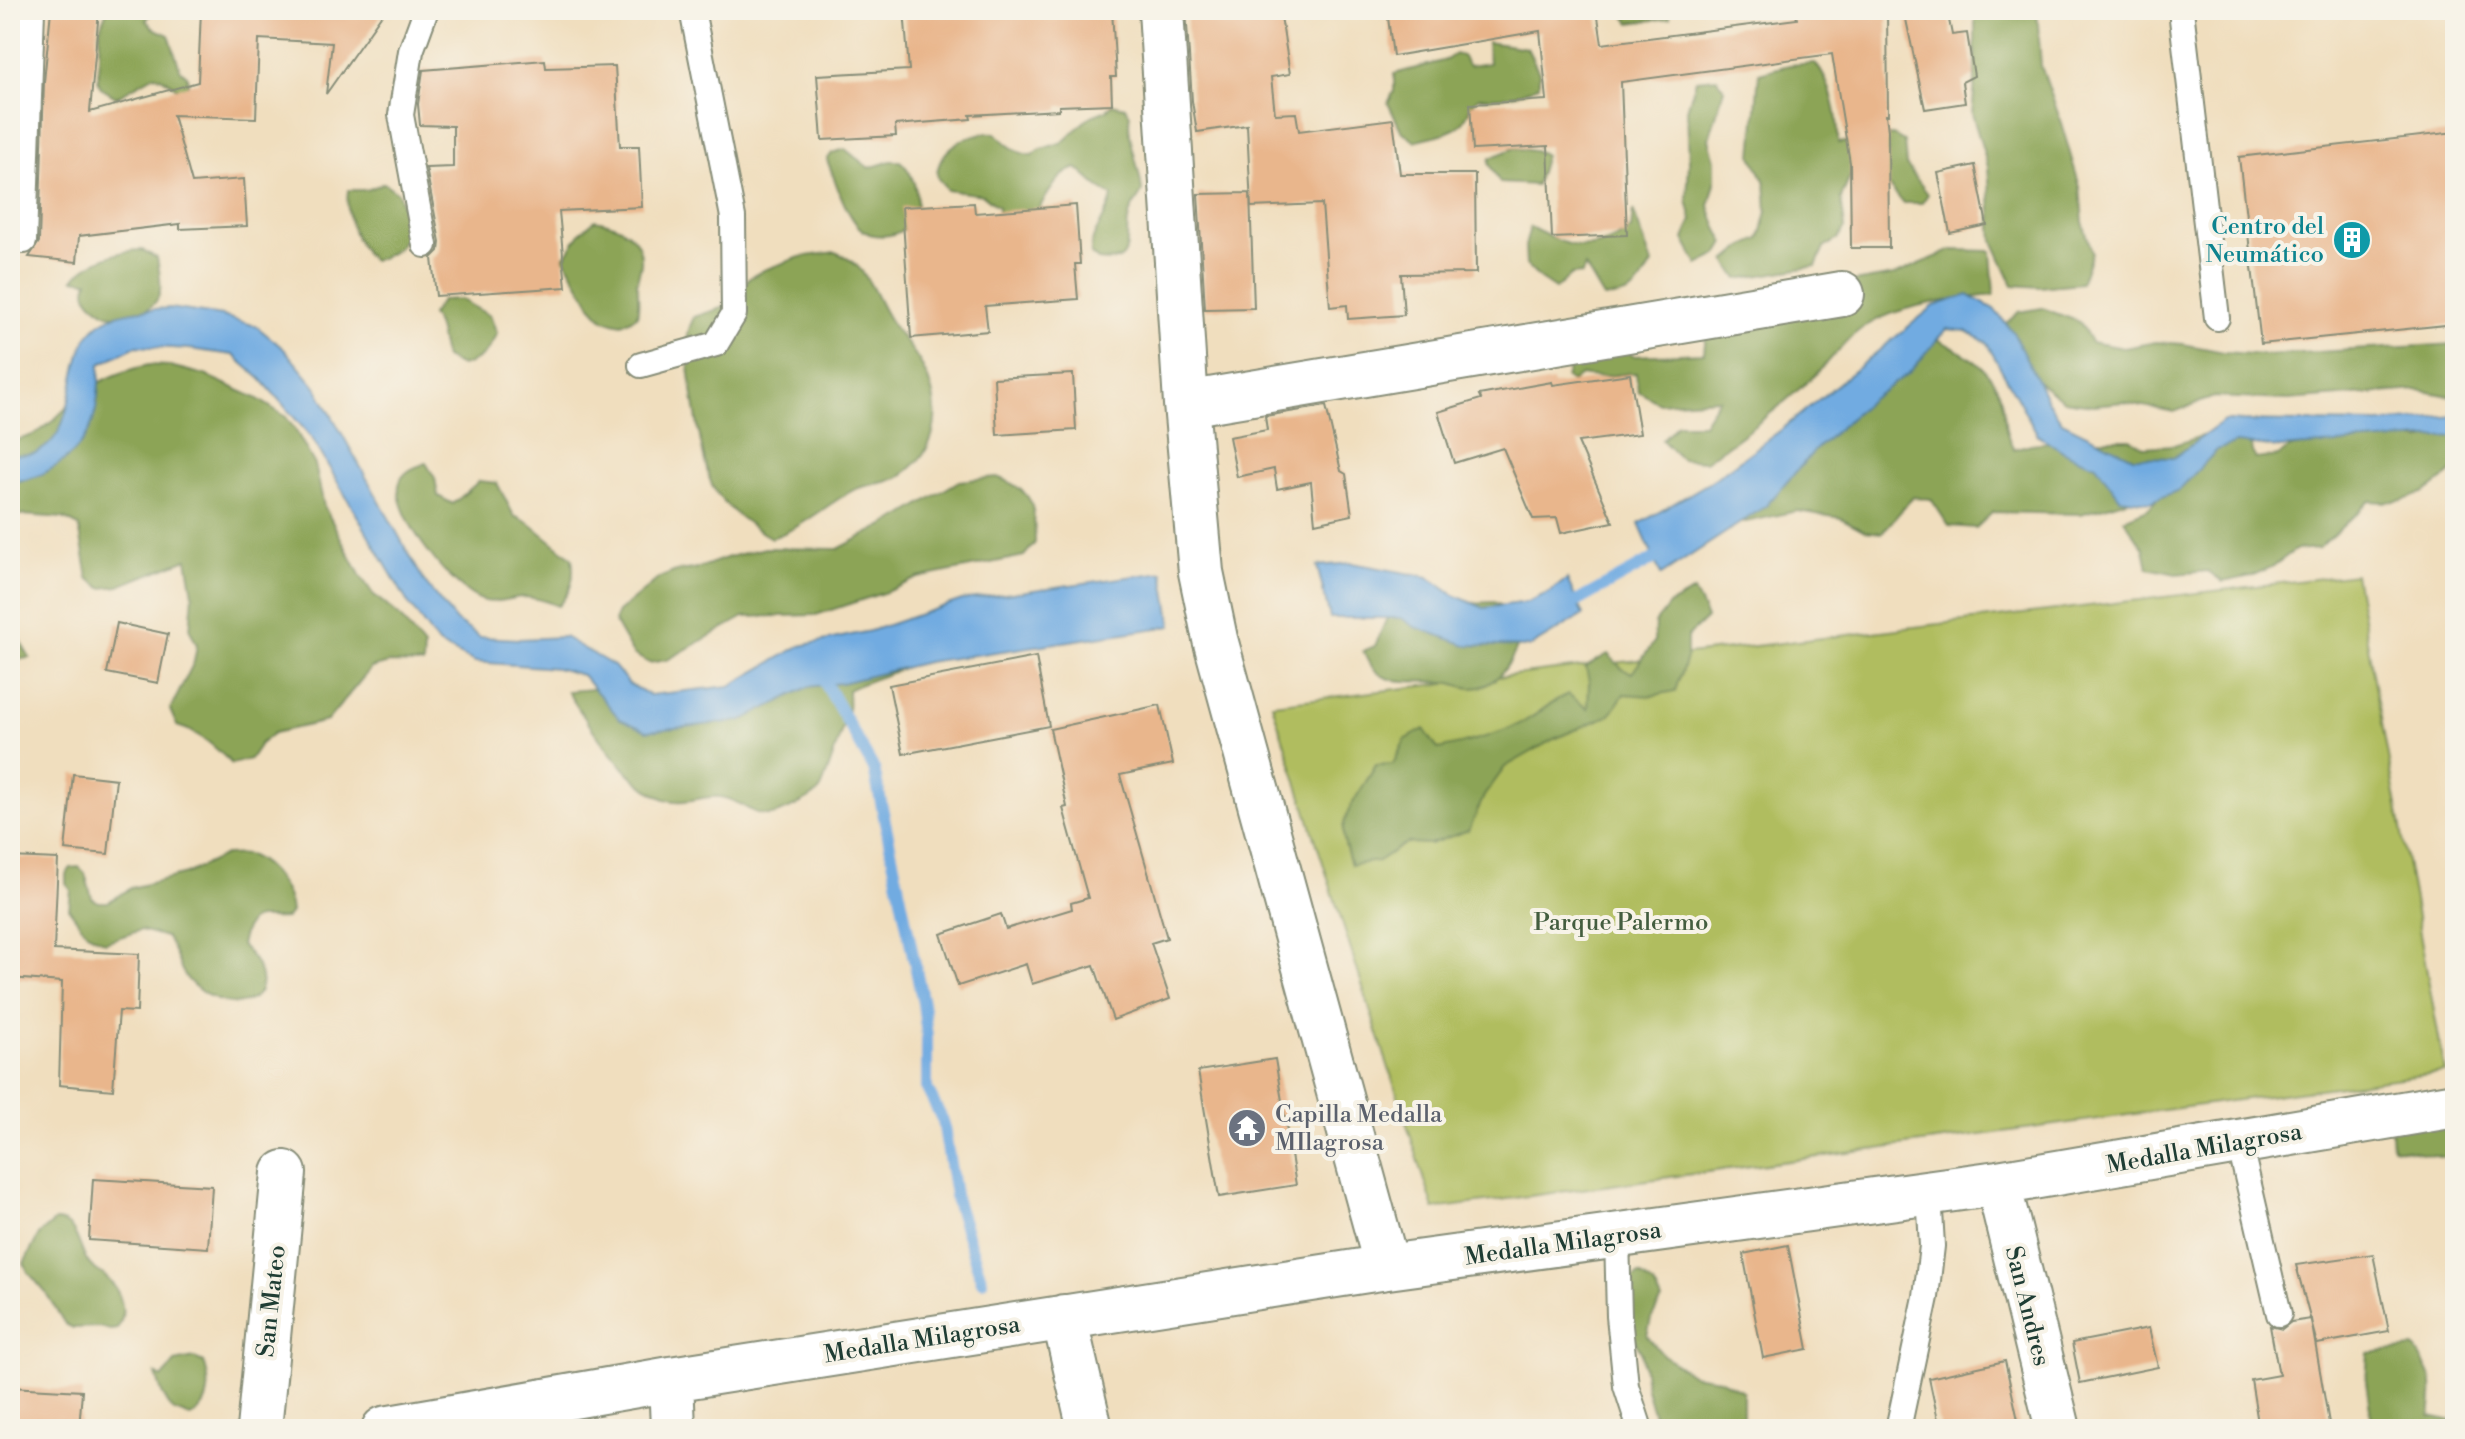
<svg xmlns="http://www.w3.org/2000/svg" width="2465" height="1439" font-family="'Libre Bodoni',serif">
  <rect width="100%" height="100%" fill="#f7f3e8"/>
  <filter id="ink" filterUnits="userSpaceOnUse"><feTurbulence type="fractalNoise" baseFrequency=".0125" numOctaves="2"/><feDisplacementMap in="SourceGraphic" scale="16" xChannelSelector="R" yChannelSelector="G"/><feConvolveMatrix kernelMatrix="1 2 1 2 8 2 1 2 1" color-interpolation-filters="sRGB"/></filter>
  <filter id="wash" filterUnits="userSpaceOnUse"><feTurbulence type="fractalNoise" baseFrequency=".006" numOctaves="4" result="noise"/><feDisplacementMap in="SourceGraphic" scale="32" xChannelSelector="R" yChannelSelector="G"/><feGaussianBlur stdDeviation="1.8" result="paint"/><feColorMatrix in="noise" values="0 0 0 0 0 0 0 0 0 0 0 0 0 0 0 0 0 1.4 0 .05"/><feComposite in="paint" operator="in"/></filter>
  <g filter="url(#wash)">
    <rect width="100%" height="100%" fill="#f0debe"/>
    <path fill="#b0bd5f" stroke="#687d4a" stroke-width="2" d="M2355,574L2445,1072L1434,1209L1272,704Z"/>
    <path fill="#8ca456" stroke="#567045" stroke-width="2" d="M107,10H155L146,20L153,28L169,35L180,69L187,75L188,84L184,92C173,87 167,78 155,75L116,97L101,88L98,81L100,28Z
      M1621,10H1670V18L1630,23Z
      M1975,10H2037L2041,66L2059,116L2080,187L2083,222L2092,252L2081,283L2040,287L2013,285L1993,241L1988,167L1972,114L1975,83Z
      M1487,42L1527,48L1539,72V85C1521,95 1500,99 1479,97C1466,108 1471,113 1462,123C1453,134 1427,137 1414,141L1401,130L1388,103L1394,91V74L1446,60L1455,54L1462,56L1469,66L1489,63Z
      M1815,63C1832,83 1839,117 1838,143L1893,135L1904,141L1906,165L1928,194L1922,203H1903C1886,181 1880,176 1852,172L1841,198L1845,228L1838,239L1824,248L1816,266L1738,279L1726,261L1744,246L1760,239L1767,211L1765,182L1752,156L1759,73L1789,65Z
      M1717,78L1724,89L1709,139L1715,161V183L1709,206L1717,228L1725,243L1718,255L1698,265L1684,239L1692,220L1687,200L1689,162L1687,110L1696,80Z
      M1112,104L1125,107L1130,114C1125,135 1141,169 1142,192C1138,199 1131,207 1129,216C1123,239 1138,266 1098,260L1091,254C1089,232 1109,218 1112,196L1097,186L1077,168C1053,174 1046,203 1030,220L998,212V207L983,195L947,190L937,177C937,149 970,130 996,133C1006,144 1016,154 1032,155L1039,150L1063,142L1089,117L1107,110Z
      M1514,148L1540,152L1545,155L1536,185L1500,183L1489,164L1490,158Z
      M845,149L869,168L891,161H900C917,175 925,211 905,228C893,238 870,239 859,227C843,209 836,181 827,160L832,153Z
      M384,183L398,193L410,228C402,248 392,255 372,261C354,242 345,216 348,190H367Z
      M1633,210L1652,264C1637,289 1634,296 1604,298L1585,266L1582,274L1571,275L1555,289L1540,279L1526,265L1525,246L1530,227C1571,248 1590,257 1631,229Z
      M595,220C620,224 643,236 641,264C640,271 637,278 637,284C638,296 640,303 637,316L622,324L604,320L592,307L564,258L581,232Z
      M142,250L157,258C161,281 167,303 140,312C129,315 118,316 107,314C94,305 81,298 88,281L74,279C86,262 121,250 142,250Z
      M1952,250L1991,251L1994,295C1951,300 1903,303 1864,327C1846,338 1832,360 1816,374C1781,406 1745,435 1705,461L1681,459L1662,440L1677,424H1703L1719,399L1659,403L1638,391L1636,373C1616,374 1600,379 1581,375L1572,382L1566,378L1574,353L1620,346L1633,356L1704,353L1706,334L1848,283L1894,275Z
      M835,252C869,265 872,293 890,321C900,336 914,350 922,366C943,406 941,448 902,475C886,486 866,482 850,492C822,508 802,528 771,538C750,526 727,509 714,489C703,471 685,357 688,335C688,329 692,322 694,317L728,306L749,278L764,270L800,257Z
      M460,299L490,316L497,333C488,352 481,361 461,366L445,358C440,344 441,326 431,315L442,300Z
      M2042,308L2080,322L2091,342L2124,348L2156,342L2183,344L2224,352L2265,355L2455,344V397L2418,390L2288,400L2214,397L2174,412L2123,402L2093,405L2064,401L2035,379L2005,324L2019,312Z
      M1928,334C1957,350 1987,361 2000,394C2008,413 2000,426 2014,449L2031,444L2080,439H2130L2144,447L2174,445L2211,433L2250,438L2252,452L2256,459L2278,456L2291,448L2320,442L2404,436L2421,441L2437,433H2455V469C2428,494 2407,505 2370,501L2319,548L2295,550L2272,567L2251,576L2223,582L2208,571L2176,574L2148,568L2144,549L2124,519L2148,509L2167,488L2081,514L1993,512L1976,528L1949,526L1931,499L1913,497L1882,533L1865,531L1841,518L1797,511L1713,529Z
      M149,365L170,366L205,375L256,398L286,417L296,431L315,465L324,506L360,575L373,594L399,616L424,647L423,664L389,663L371,668L327,721L274,733L260,744L250,759L232,764C215,747 201,733 177,726L170,710L194,662L197,645L190,630L193,594L187,559L119,586L102,588L88,578L79,526L63,518L10,514V441C47,436 54,416 81,395C100,379 126,370 149,365Z
      M426,463L435,478L438,496L453,504L479,481L497,483L514,516L529,523L572,558C575,579 572,590 558,606C546,601 535,597 522,597C510,598 496,604 485,601C454,594 394,516 399,485C402,471 415,467 426,463Z
      M997,477C1036,492 1034,505 1035,543L1024,556L918,578L886,592L816,615L744,617L667,660L649,663L633,654L614,621L618,612L659,578L676,571L696,569L729,557L765,548L838,549L900,517L959,481Z
      M10,577C23,599 16,619 21,641C23,647 27,653 30,658L10,660Z
      M1694,591L1707,618L1687,637V655L1675,691L1651,696L1624,694L1610,715L1554,739L1505,767L1484,796L1469,830L1430,844L1406,843L1378,861L1351,865C1348,855 1344,844 1343,834C1341,814 1366,784 1376,765L1393,764L1405,740L1424,729L1438,749C1463,744 1509,732 1530,718C1545,709 1550,702 1568,694L1588,709L1589,682L1586,667L1608,654L1622,669L1632,673L1654,642L1655,623L1670,604Z
      M1494,602L1526,617C1521,641 1510,673 1486,685C1469,693 1460,683 1444,682C1427,680 1403,684 1387,678C1374,673 1369,663 1363,651L1375,646L1386,620L1403,606Z
      M918,661C896,674 871,678 848,690C848,696 849,703 848,709C846,718 824,785 820,790C814,798 781,814 771,815C752,817 739,799 720,797C702,795 684,806 665,799C627,784 588,724 567,691L606,688L655,710L817,670Z
      M225,855C233,855 244,853 251,856C271,865 290,891 291,912L286,918C256,920 249,909 241,945C292,996 237,1024 193,985C178,972 177,951 166,937L141,930L105,942L87,933L69,909L71,890L66,884V874L71,868L79,867L85,873L92,898L99,902H108L131,888L186,874Z
      M2455,1100V1159L2392,1147L2390,1119Z
      M55,1221C78,1221 77,1246 88,1262C92,1269 101,1272 107,1278C121,1291 128,1313 117,1329L110,1330L101,1327L73,1328L65,1324L46,1293L28,1272L24,1263L39,1235Z
      M1639,1274L1654,1285L1662,1300L1651,1319L1647,1336L1662,1354L1693,1375L1719,1379L1743,1391V1425L1716,1429H1664L1657,1425L1646,1389L1642,1354L1625,1322V1285Z
      M2414,1348C2434,1376 2435,1383 2430,1416L2454,1421L2455,1429H2373L2366,1382L2368,1353Z
      M194,1358L204,1362C211,1382 212,1407 190,1417L172,1410L162,1393L156,1374L162,1378L175,1362Z"/>
    <path fill="#71abe1" stroke="#48748a" stroke-width="2" d="M1968,295L1994,309L2013,332L2047,400L2062,422L2133,457L2173,458L2224,421L2380,423L2455,416V436L2279,448L2236,443L2217,450L2179,490L2150,502L2120,498L2096,465L2069,455L2038,435L1986,342L1966,331L1947,329L1909,373L1870,400L1814,451L1766,506L1661,575L1639,524L1710,482L1781,430L1934,306Z
      M170,308L222,316L256,326L284,349L316,387L425,583L456,621L480,637L519,639L564,637L614,666L629,684L650,695L730,686L800,646L870,631L962,600L1163,572L1172,626L927,662L841,683L808,687L741,721L647,731L620,719L582,675L556,668L475,662L438,644L408,603L312,438L261,379L233,355L189,349L136,346L100,364C98,409 97,440 56,466C43,475 26,482 10,481V455C17,454 28,455 35,453C82,435 63,351 99,324C118,309 147,310 170,308Z
      M1352,563L1428,577L1454,595L1484,608L1527,602L1548,593L1567,579L1583,615L1530,647L1466,645L1415,627L1401,618H1330L1317,566Z"/>
    <g fill="none" stroke-linecap="round" stroke-linejoin="round">
      <path stroke="#71abe1" stroke-width="12" d="M1565,608L1668,551
        M817,675L824,681L874,769L923,1003L927,1036V1089L943,1121L956,1201L982,1281"/>
    </g>
    <g id="blocks">
      <path fill="#e9b68c" d="M51,10H99L90,112L198,82L201,10H385L326,94L332,43L259,39L256,118L173,115L192,183L244,179L247,226L180,229V224L79,236L77,262L29,257L39,242L44,82Z
        M904,10H961V17L1052,13V10H1112L1116,77H1111L1112,104L1059,106V110L970,115L971,119L895,125L896,136L822,140L817,75L909,70Z
        M1186,10H1280L1290,74L1271,77L1275,114L1296,113L1299,131L1393,119L1400,174H1475L1476,273L1401,274L1404,315L1348,319L1347,305L1330,307L1322,204L1251,207L1247,125L1197,132L1192,101Z
        M1387,10H1597L1602,44L1797,19L1795,10H1887L1888,115H1886L1888,130L1889,248H1851L1850,163L1832,54L1621,82L1627,235L1552,238L1548,146L1473,150L1470,104L1547,100L1540,31L1393,56Z
        M1904,10H1947L1952,35L1967,33L1974,76L1962,82L1965,103L1925,109Z
        M545,60L546,68L615,66L620,146H639L642,207L559,211L566,287L436,296L432,258L439,251L440,242L426,168L453,167V126L420,125L418,104L423,70Z
        M2455,132V324L2261,344L2239,157Z
        M1975,165L1987,225L1950,233L1938,173Z
        M1250,193L1254,308L1205,309L1198,194Z
        M974,203L975,213L1076,205L1080,264H1075L1078,299L985,306L988,331L911,338L902,207Z
        M1073,374L1076,430L997,435L994,378Z
        M1630,374L1640,434L1578,442L1613,522L1561,533L1557,518L1533,519L1503,448L1454,463L1438,412L1481,399L1479,395L1552,382L1553,385Z
        M1326,406L1341,471L1346,474L1352,515L1315,523L1311,482L1277,489L1274,469L1237,477L1229,437L1267,430L1265,416Z
        M117,623L168,634L158,683L107,673Z
        M1036,657L1049,726L903,754L889,685Z
        M1160,705L1173,764L1120,775L1167,938L1151,943L1170,999L1113,1020L1094,965L1032,984L1026,964L958,986L941,934L1001,914L1006,929L1072,909L1071,903L1088,898L1063,808L1067,807L1050,729Z
        M73,774L116,779L108,854L65,850Z
        M10,857L58,859L54,950L139,954L137,1012L119,1011L113,1090L59,1085L62,982L10,978Z
        M1275,1059L1296,1185L1219,1197L1198,1071Z
        M93,1179L212,1186L208,1248L89,1240Z
        M1788,1245L1808,1349L1763,1358L1743,1254Z
        M2373,1254L2389,1331L2317,1344L2296,1265Z
        M2311,1319L2330,1429H2259L2251,1380L2279,1375L2270,1326L2282,1329L2291,1322Z
        M2149,1328L2158,1367L2080,1383L2072,1343Z
        M2005,1361L2020,1429H1940L1929,1378Z
        M10,1387L82,1391L79,1429H10Z"/>
    </g>
  </g>
  <g filter="url(#ink)">
    <use href="#blocks" fill-opacity="0" stroke="#888e79" stroke-width="2"/>
    <g fill="none" stroke-linecap="round" stroke-linejoin="round">
      <g stroke="#888e79" stroke-width="28">
        <path id="service" d="M2181,10L2217,318
          M24,241L32,10
          M425,245L401,115L411,51L426,10
          M641,365L716,344L734,314L733,217L692,10
          M2239,1142L2279,1314
          M1617,1235L1619,1316L1626,1386L1640,1429
          M1898,1429L1926,1297L1932,1246L1929,1193"/>
      </g>
      <g stroke="#888e79" stroke-width="48">
        <path id="minor" d="M1161,10L1186,404L1201,572L1215,639L1387,1267
          M1186,404L1842,294
          M1998,1183L2058,1429
          M1064,1317L1090,1429
          M671,1379L673,1429
          M259,1429L284,1173
          M384,1429L671,1379L1387,1267L1998,1183L2455,1105"/>
      </g>
      <use href="#service" stroke="#fff" stroke-width="24"/>
      <use href="#minor" stroke="#fff" stroke-width="44"/>
    </g>
  </g>
  <defs>
    <g id="building-disc" transform="scale(2)"><circle r="9.5" fill="#0f9aa8" stroke="#f7f3e8"/><path d="M-4-6H4V6H1V3H-1V6H-4ZM-2.5-4.3h1.7v1.8h-1.7ZM.8-4.3h1.7v1.8H.8ZM-2.5-1h1.7V.8h-1.7ZM.8-1h1.7V.8H.8Z" fill="#fff"/></g>
    <g id="temple-disc" transform="scale(2)"><circle r="9.5" fill="#6b7280" stroke="#f7f3e8"/><path d="M0-6L5-2H3V0L6.5 2.5H4V6H1.5V3h-3V6H-4V2.5H-6.5L-3 0V-2H-5Z" fill="#fff"/></g>
  </defs>
  <g fill-rule="evenodd">
    <use href="#building-disc" x="2352" y="240"/>
    <use href="#temple-disc" x="1247" y="1128"/>
  </g>
  <g text-anchor="middle" stroke-width="8" stroke-linejoin="round" paint-order="stroke">
    <g font-size="24" fill="#0d838f" stroke="#f7f3e8" text-anchor="end">
      <text x="2324" y="234">Centro del<tspan x="2324" dy="28">Neumático</tspan></text>
    </g>
    <g font-size="24" fill="#435d3f" stroke="#f7f3e8">
      <text x="1621" y="930">Parque Palermo</text>
    </g>
    <g font-size="24" fill="#5b616d" stroke="#f7f3e8" text-anchor="start">
      <text x="1275" y="1122">Capilla Medalla<tspan x="1275" dy="28">MIlagrosa</tspan></text>
    </g>
    <g font-size="24" fill="#1f3d34" stroke="#f7f3e8">
      <text transform="translate(2204 1148) rotate(-10)" y="8">Medalla Milagrosa</text>
      <text transform="translate(1563 1243) rotate(-8)" y="8">Medalla Milagrosa</text>
      <text transform="translate(271 1301) rotate(-84)" y="8">San Mateo</text>
      <text transform="translate(2028 1306) rotate(76)" y="8">San Andres</text>
      <text transform="translate(922 1339) rotate(-9)" y="8">Medalla Milagrosa</text>
    </g>
  </g>
  <rect width="2465" height="1439" fill="none" stroke="#f7f3e8" stroke-width="40"/>
</svg>
